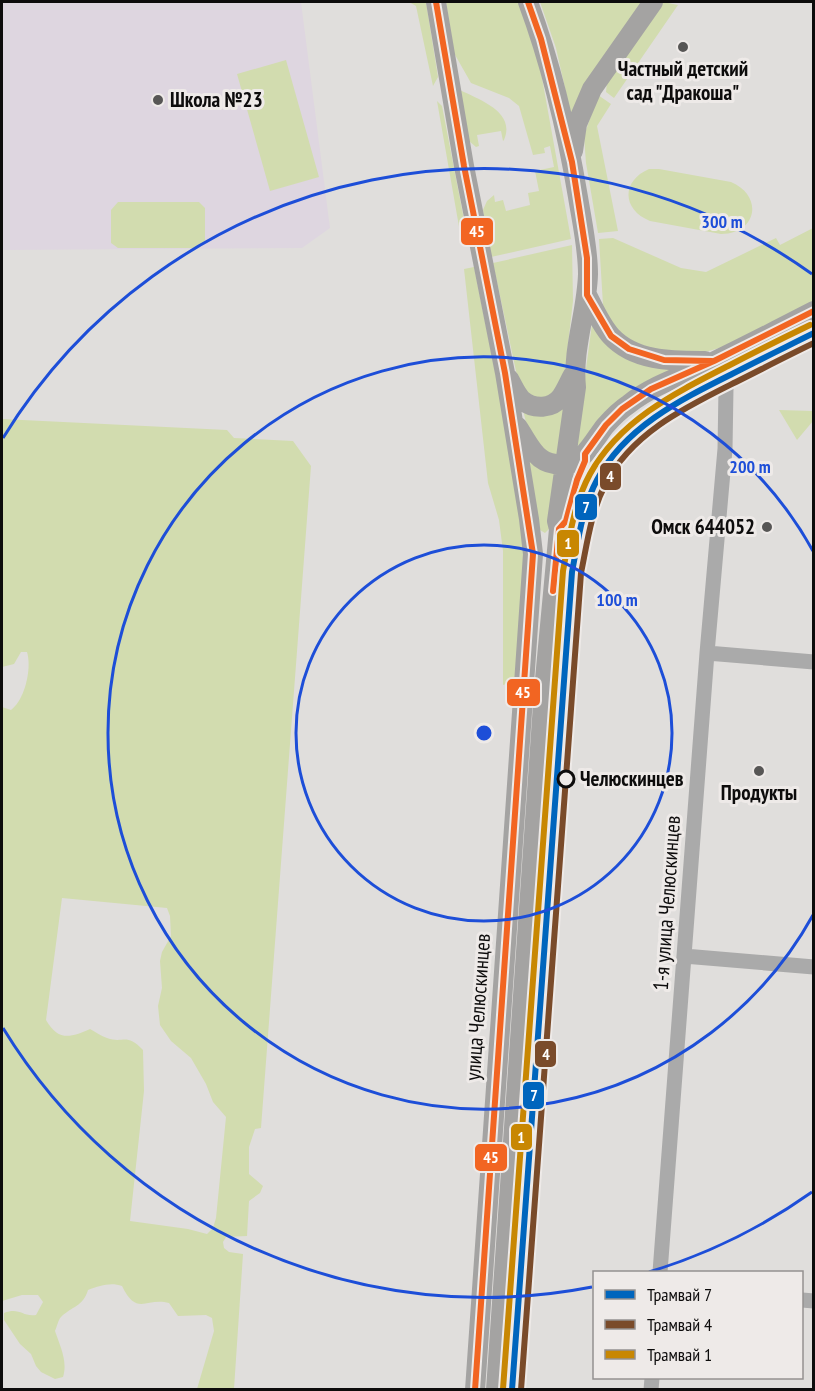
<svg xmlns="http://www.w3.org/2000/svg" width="815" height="1391" font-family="'PT Sans Narrow',sans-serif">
  <rect width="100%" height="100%" fill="#e0dedc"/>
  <path fill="#ded6e0" d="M2,2H301L330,228L302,248L2,250Z"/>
  <path fill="#d2dcaf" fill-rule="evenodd" d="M409,2H426L438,77L433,86L416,6Z
    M446,2H519L540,67L571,239L491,257L483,210L487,201L494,195L495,202L503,200L506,211L530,205L528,193L539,191L535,171L554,167L550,146L544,148L545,153L533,155L519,106L509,98L471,83L454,53Z
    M540,2H643L571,115L556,48Z
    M663,2L678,5L614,98L606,92L607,82Z
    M286,60L319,177L270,191L237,74Z
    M460,90C480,100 516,112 504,140L503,141L501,131L477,135L479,146L476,147L469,141Z
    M598,95L611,104L597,126L618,231L598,233L586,163L584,136Z
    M437,101L442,106L466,230L464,237L461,238Z
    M649,169H659L731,182C764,196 757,234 721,234L650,221C622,210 621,181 649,169Z
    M118,202H199L205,208V241L199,248H118L111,243V210Z
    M813,228V302L723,347L705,352L690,355L639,348L613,327L603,305L599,239L613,238L681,268L706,272L776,238L780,245Z
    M572,245L573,301L564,379L562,387L539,402L519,385L493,263Z
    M474,267L500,396L525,546L518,680L503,685V551L499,520L488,483L464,269Z
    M592,324L675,367L588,434L578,446L574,458Z
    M565,400L560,458C536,454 526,429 523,408Z
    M779,410L813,411V421L797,440Z
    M2,419L227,430L234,438L293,441L311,466L261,1128L255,1129L249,1147V1174L263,1186L260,1193L249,1201L247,1236L226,1237L223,1242L224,1248L229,1252L243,1254L234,1389H197L214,1331L212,1318L206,1315L178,1316L169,1303C146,1297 137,1317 122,1286C110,1282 100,1286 88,1290C83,1307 72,1306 61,1317C58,1320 57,1327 55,1331C60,1346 68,1361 63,1377L55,1379L41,1372L36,1366L31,1354L20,1344L4,1320V1313C20,1307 22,1317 36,1315L43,1302L38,1295H22L2,1301V707L11,710C25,700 32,668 27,652H21L14,664L2,667ZM62,898L167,908L170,916L171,936L162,952L160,961L162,988L158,1006L160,1025L171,1041L191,1058L206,1084L213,1102L226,1117L216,1218L213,1228L207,1234L188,1229L130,1221L144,1091L143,1050C126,1032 124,1044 107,1038C101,1036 96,1032 90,1029C70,1038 58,1041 46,1020Z
    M528,454L558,470L549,529L545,533L540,530Z"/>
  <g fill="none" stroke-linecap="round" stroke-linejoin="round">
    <path stroke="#aaa" stroke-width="15" d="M707,653L814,662
      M684,956L814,967
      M660,1272L707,653L725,449L726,388L721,371L714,361
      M802,1300L814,1301
      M651,1390L652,1378"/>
    <path stroke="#a4a3a2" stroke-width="20" d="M436,2L464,166L505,373L529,519L533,554L475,1390
      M573,151L577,124L592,89L653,2
      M587,295C594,309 601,325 611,336C635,362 674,361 705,361
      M509,379C513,386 516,394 522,400C534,410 552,409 561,397C566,390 569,382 573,375
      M517,426C531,446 536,468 568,464C583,463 596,437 605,426C612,418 620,410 629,404C654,384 686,375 715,361C748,345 781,328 814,311
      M496,1390L544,690L559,529L557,521L576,387C572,349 587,312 588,274C588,248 582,222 578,197C567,131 551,64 528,2"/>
    <g stroke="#eeeae8" stroke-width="10">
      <path id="bus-1" d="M436,2L464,166L505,373L533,554L475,1390
        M528,2L541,39L572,162L587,258V295L611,336L629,349L664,360L712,361
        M553,591L559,529L566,521L577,480L585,461V454L606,425L622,409L651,389L714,361L814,311"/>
    </g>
    <use href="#bus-1" stroke="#f26522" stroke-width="6"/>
    <g stroke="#eeeae8" stroke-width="10">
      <path id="tram-1" d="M512,1390L572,572C578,541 582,508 597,480C625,427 680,400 732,374C759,360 786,347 814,333"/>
    </g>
    <g stroke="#eeeae8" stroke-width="10">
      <path id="tram-2" d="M521,1390L581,573C587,544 591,512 605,485C631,433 686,407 736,382C762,369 787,356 814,343"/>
    </g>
    <g stroke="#eeeae8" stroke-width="10">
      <path id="tram-3" d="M503,1389L563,571C569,539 574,503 590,474C620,420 675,393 728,366C755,352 783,338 810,325"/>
    </g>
    <use href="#tram-1" stroke="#0065bd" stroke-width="6"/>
    <use href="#tram-2" stroke="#7a4b2a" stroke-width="6"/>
    <use href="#tram-3" stroke="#c88702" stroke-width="6"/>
  </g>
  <g fill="none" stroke="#1d4ed8" stroke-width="3">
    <circle cx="484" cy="733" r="188"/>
    <path d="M813 915A376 376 0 1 1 813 551"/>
    <path d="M812 1192A564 564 0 0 1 649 1272M592 1287A564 564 0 0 1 3 1028M3 438A564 564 0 0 1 812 274"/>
  </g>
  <g fill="#575655" stroke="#eeeae8" stroke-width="2">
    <circle cx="683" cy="47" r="6"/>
    <circle cx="158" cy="100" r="6"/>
    <circle cx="767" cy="527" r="6"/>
    <circle cx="759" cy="771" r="6"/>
  </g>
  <circle fill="#eeeae8" stroke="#0d0c0c" stroke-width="3" cx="566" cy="779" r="8"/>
  <g text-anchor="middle" stroke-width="6" stroke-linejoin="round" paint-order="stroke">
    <g font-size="21" font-weight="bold" fill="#0d0c0c" stroke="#eeeae8">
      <text x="683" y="76">Частный детский<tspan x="683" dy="24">сад "Дракоша"</tspan></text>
      <text x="170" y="107" text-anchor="start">Школа №23</text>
      <text x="755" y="534" text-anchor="end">Омск 644052</text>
      <text x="759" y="800">Продукты</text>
    </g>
    <g font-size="21" font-weight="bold" fill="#0d0c0c" stroke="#eeeae8" text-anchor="start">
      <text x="580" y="786">Челюскинцев</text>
    </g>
    <g font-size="21" fill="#0d0c0c" stroke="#eeeae8">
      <text transform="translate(667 903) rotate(-86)" y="7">1-я улица Челюскинцев</text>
      <text transform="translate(478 1007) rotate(-86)" y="7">улица Челюскинцев</text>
    </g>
  </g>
  <circle cx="484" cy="733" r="9" fill="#1d4ed8" stroke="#eeeae8" stroke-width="3"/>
  <g font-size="18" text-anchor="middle" font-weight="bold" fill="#1d4ed8" stroke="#eeeae8" stroke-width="6" stroke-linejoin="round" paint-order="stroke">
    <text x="722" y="228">300 m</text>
    <text x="750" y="473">200 m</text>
    <text x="617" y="606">100 m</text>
  </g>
  <g stroke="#eeeae8" stroke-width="2">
    <rect x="460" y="217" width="34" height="29" rx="6" fill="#f26522"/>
    <rect x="599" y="462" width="23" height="29" rx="6" fill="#7a4b2a"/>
    <rect x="574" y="493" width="24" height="28" rx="6" fill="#0065bd"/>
    <rect x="556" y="529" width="24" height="29" rx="6" fill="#c88702"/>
    <rect x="506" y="678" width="35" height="29" rx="6" fill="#f26522"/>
    <rect x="534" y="1040" width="23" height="28" rx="6" fill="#7a4b2a"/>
    <rect x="522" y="1081" width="23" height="29" rx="6" fill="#0065bd"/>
    <rect x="510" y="1123" width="23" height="28" rx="6" fill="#c88702"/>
    <rect x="474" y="1143" width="34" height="29" rx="6" fill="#f26522"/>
  </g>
  <g font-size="16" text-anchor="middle" font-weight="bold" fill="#fff">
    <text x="477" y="237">45</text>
    <text x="610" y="482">4</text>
    <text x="586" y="513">7</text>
    <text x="568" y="549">1</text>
    <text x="523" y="698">45</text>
    <text x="546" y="1060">4</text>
    <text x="534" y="1101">7</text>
    <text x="521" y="1143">1</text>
    <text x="491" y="1163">45</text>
  </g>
  <rect width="815" height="1391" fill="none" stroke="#0d0c0c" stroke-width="6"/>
  <rect x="593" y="1271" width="210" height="108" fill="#eeeae8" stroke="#949190" stroke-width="1.5"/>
  <rect x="605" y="1290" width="30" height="9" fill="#0065bd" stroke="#949190" stroke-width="1.5"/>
  <text x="647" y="1301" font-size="18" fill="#0d0c0c">Трамвай 7</text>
  <rect x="605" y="1320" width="30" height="9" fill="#7a4b2a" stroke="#949190" stroke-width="1.5"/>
  <text x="647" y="1331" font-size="18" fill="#0d0c0c">Трамвай 4</text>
  <rect x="605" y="1350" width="30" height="9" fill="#c88702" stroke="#949190" stroke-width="1.5"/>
  <text x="647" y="1361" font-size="18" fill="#0d0c0c">Трамвай 1</text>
</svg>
